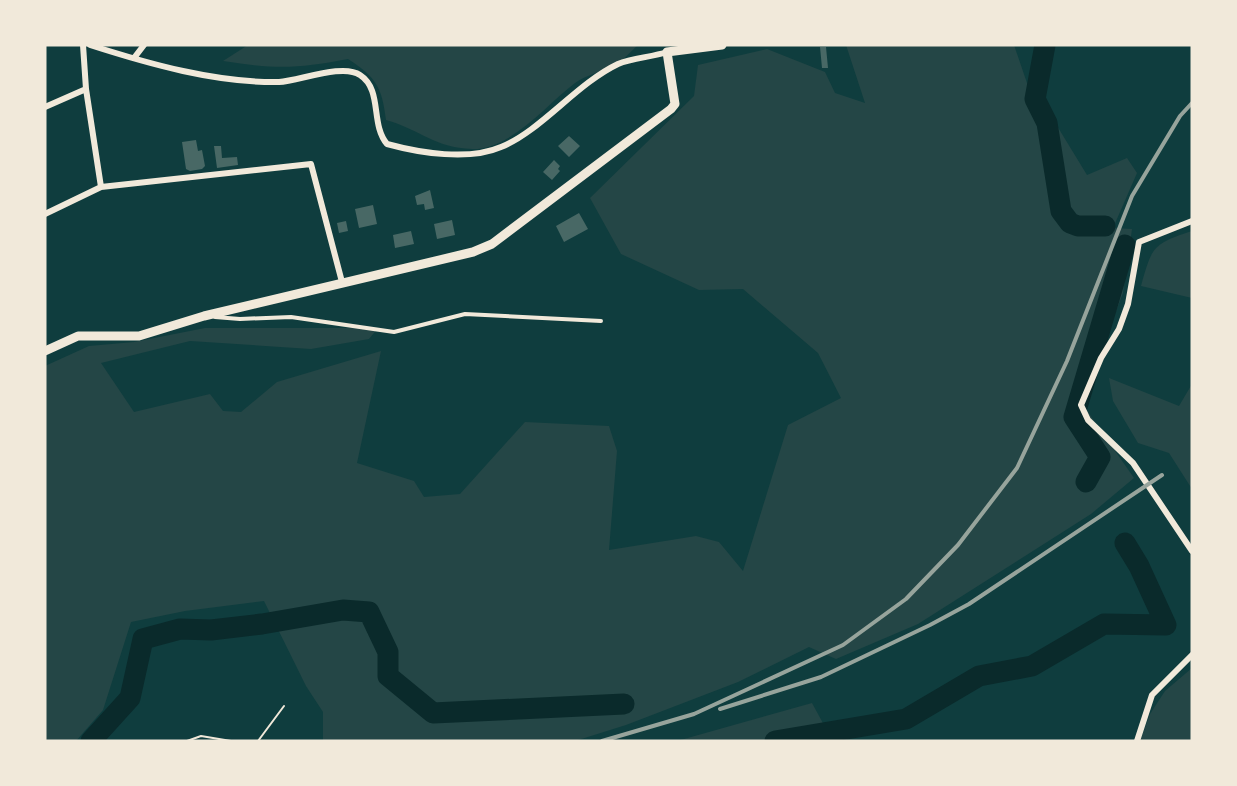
<svg xmlns="http://www.w3.org/2000/svg" width="1237" height="786" font-family="'Public Sans',sans-serif">
  <rect width="100%" height="100%" fill="#0f3d3e"/>
  <path fill="#244646" d="M248,45H638C630,52 622,62 613,66C601,72 586,75 575,83C547,104 511,150 472,149C435,148 419,129 386,120C382,87 376,77 348,59C297,69 274,69 223,61Z
    M846,45H1014L1028,86L1051,116L1087,175L1127,158L1137,173L1113,228L1132,229L1123,293L1081,402L1134,478L1091,514L918,624L836,659L809,647L738,682L626,725L575,741H323V712L306,686L264,601L185,611L131,622L103,710L76,741H45V366L89,346L134,342L205,328H378L369,339L311,349L190,341L101,363L134,412L210,394L223,411L241,412L277,382L381,351L357,463L414,481L424,497L460,494L525,422L609,426L617,451L609,550L696,536L719,542L743,571L788,425L841,398L818,353L743,289L699,290L621,254L590,198L694,96L698,65L767,49L825,72L835,93L865,103Z
    M1192,231V298L1141,286C1152,247 1152,244 1192,231Z
    M1109,378L1179,406L1192,384V489L1169,453L1138,443L1113,401Z
    M1192,668V741H1140L1150,714L1165,691Z
    M812,703L830,736L822,741H677Z"/>
  <g fill="none" stroke-linecap="round" stroke-linejoin="round">
    <path stroke="#0a2a2b" stroke-width="21" d="M1045,45L1035,99L1047,123L1061,211L1070,223L1078,226H1105
      M1086,482L1100,457L1074,417L1125,245
      M91,741L130,698L143,639L180,629L211,630L262,624L343,610L369,612L388,652V676L433,713L624,704
      M775,741L906,719L979,676L1032,666L1104,624L1166,625L1139,566L1125,543"/>
  </g>
  <path fill="#486865" d="M820,47H826L828,68H822Z
    M569,136L580,146L569,157L558,146Z
    M196,140L198,151L202,150L205,166L202,169L190,171L186,169L182,142Z
    M214,146H221L222,158L237,157L238,165L217,168Z
    M554,160L560,166L558,169L560,171L552,180L543,172Z
    M430,190L434,208L425,210L424,204L417,205L415,196Z
    M373,205L377,224L359,228L355,209Z
    M579,213L588,229L564,242L556,226Z
    M452,220L455,235L437,239L434,224Z
    M346,221L348,231L339,233L337,223Z
    M411,231L414,244L395,248L393,235Z"/>
  <g fill="none" stroke-linecap="round" stroke-linejoin="round">
    <path stroke="#f1e9da" stroke-width="2" d="M187,741L201,736L231,741
      M258,741L284,706"/>
    <path stroke="#f1e9da" stroke-width="4" d="M215,317L240,319L291,317L394,332L465,314L601,321"/>
    <path stroke="#f1e9da" stroke-width="6" d="M83,45L86,89L101,187
      M90,45C149,64 216,83 279,82C299,81 343,63 360,75C383,90 370,124 387,144C420,153 469,161 501,147C541,131 576,84 618,64C632,58 652,57 667,52
      M134,58L144,45
      M45,107L86,89
      M45,214L101,187L311,164L342,282
      M1192,221L1139,242L1128,304L1119,329L1101,358L1081,405L1088,420L1133,463L1192,551
      M1137,741L1152,695L1192,655"/>
    <path stroke="#f1e9da" stroke-width="9" d="M45,351L78,336H139L204,316L473,252L492,244L671,109L675,104L667,52L722,45"/>
    <path stroke="#97a49c" stroke-width="4" d="M720,709L821,677L930,625L969,604L1162,475
      M602,741L694,714L843,645L906,599L958,545L1017,468L1067,361L1132,196L1180,116L1192,103"/>
  </g>
  <rect width="1237" height="786" fill="none" stroke="#f1e9da" stroke-width="93"/>
</svg>
